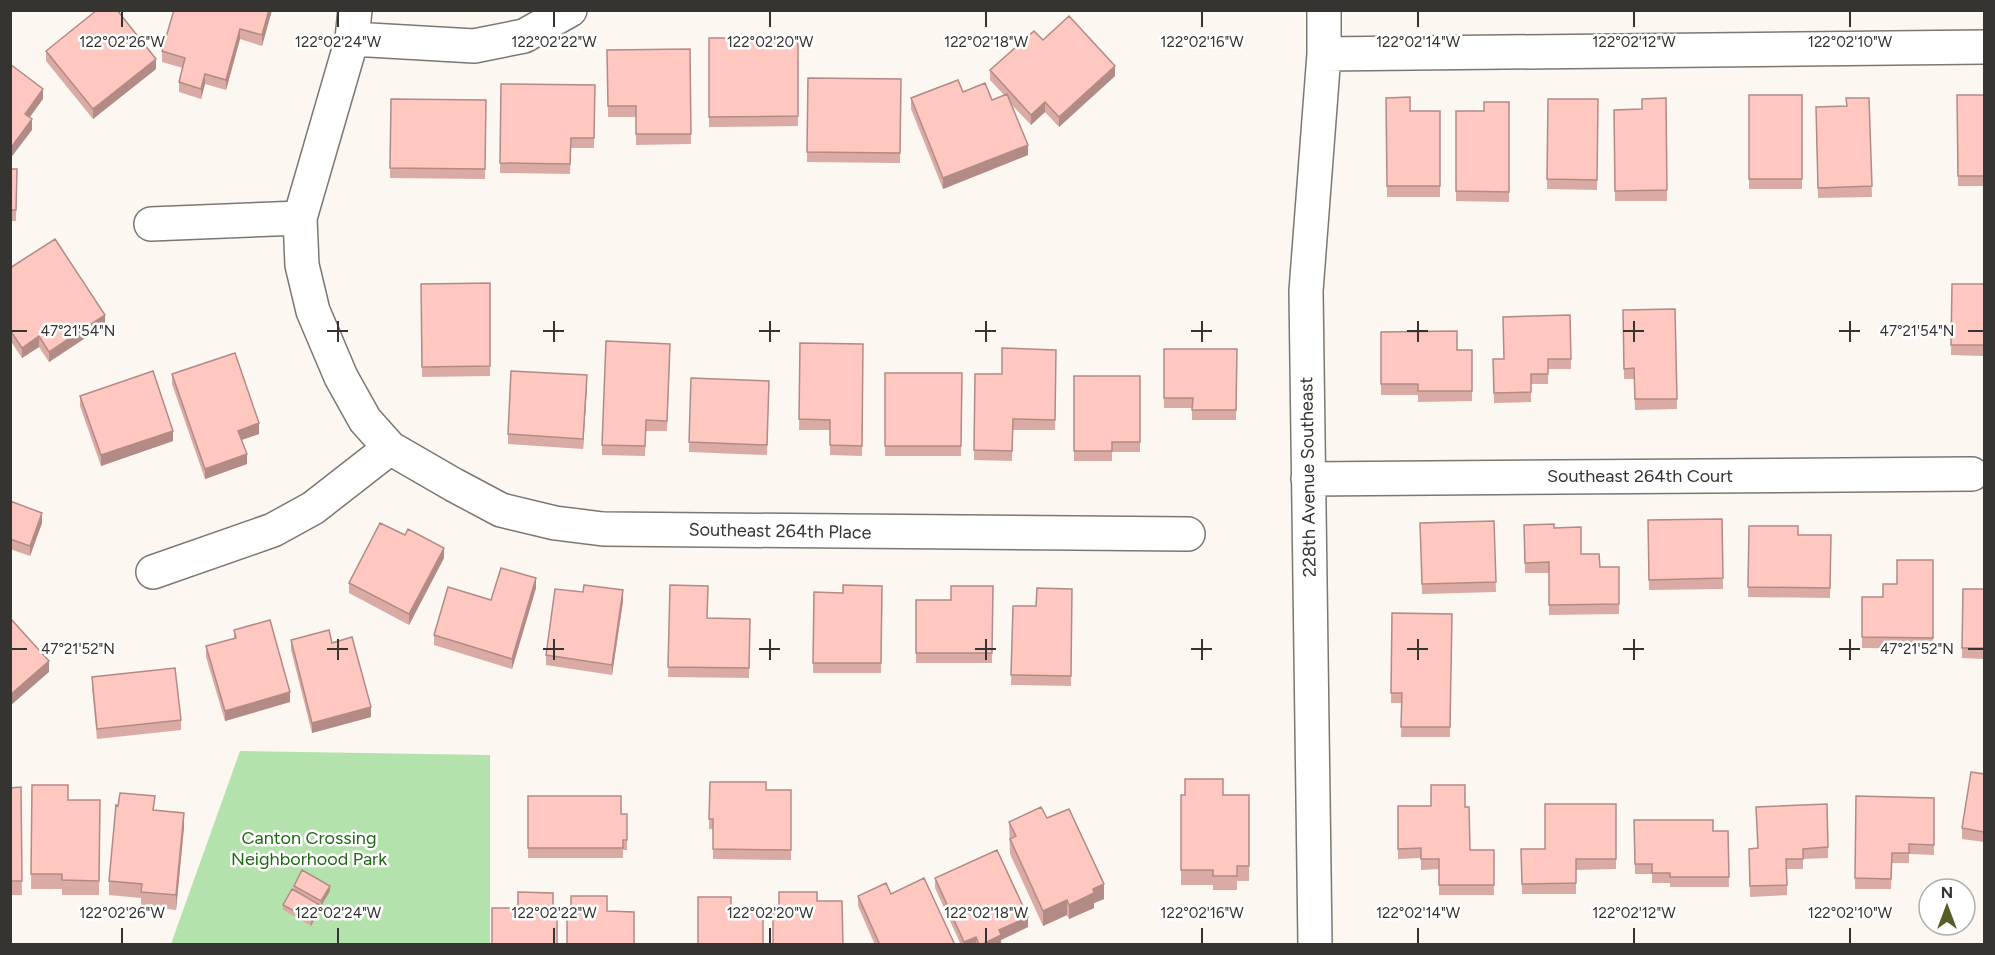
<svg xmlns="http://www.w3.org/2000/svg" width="1995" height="955" font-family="Figtree,sans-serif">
  <rect width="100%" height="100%" fill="#fcf7f0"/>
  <path fill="#b4e2ac" d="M240,751L490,755V944H171Z"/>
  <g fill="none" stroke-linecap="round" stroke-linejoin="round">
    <g stroke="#7b7871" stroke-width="36">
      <path id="minor" d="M355,10L352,39L300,218L302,265L313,311L341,377L365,420L390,448L454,485L501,510L555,523L603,529L1188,534
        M352,39L474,46L524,36L570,10
        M1324,54L1984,47
        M151,224L300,218
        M1308,479L1972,474
        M153,572L273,530L313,508L390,448
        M1315,944L1306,291L1324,54V10"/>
    </g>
    <use href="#minor" stroke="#fff" stroke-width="33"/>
  </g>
  <path fill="#daaba4" d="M272,10L262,46L240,39L226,90L205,84L201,99L179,92V82L183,68L162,62V51Z
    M709,38H798V126L709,127Z
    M1043,40L1115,76L1059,127L1045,112L1031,125L1011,104L1028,155L943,189L911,109V98L992,100L1004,95L990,80V70Z
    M690,49L691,144L636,145V117H608L607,50Z
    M46,51L156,69L93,119L46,61Z
    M808,78L901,79L900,163L807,162Z
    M501,84L595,85L594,148H571L570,174L500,173Z
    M1749,95H1802V189H1749Z
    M1957,95H1984V186H1958Z
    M1386,98L1410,111H1440V197H1387Z
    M1666,98L1667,201H1615L1614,110L1642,109Z
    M1869,98L1872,197L1818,198L1816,118Z
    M391,99L486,100L485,179L390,178Z
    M1548,99H1598L1597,190L1547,189Z
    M1509,102V202L1456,201V111H1484Z
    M10,169H17L16,221H10Z
    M10,268L105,325L49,362L39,347L22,358L10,340Z
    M490,283V376L422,377L421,284Z
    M1952,284H1984V356L1951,355Z
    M1675,309L1677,409L1635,410L1634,379H1624L1623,310Z
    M1570,315L1571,369H1548V384H1531V402L1494,403L1493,359H1503Z
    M1381,332L1457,350H1472V401L1418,402V395H1381Z
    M800,343L863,344L862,456L830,455V430H799Z
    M1164,349H1237L1236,420H1192V408H1164Z
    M1056,350L1055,430H1013L1012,461L974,460L975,374H1002Z
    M670,354L667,431H646L645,456L602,455V445Z
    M885,373H962L961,456H885Z
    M172,374L259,434L242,440L247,464L205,479L172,384Z
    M1074,376H1140V452H1112V461H1074Z
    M769,381L767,455L689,452V442Z
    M587,385L583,449L508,444V434Z
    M80,396L173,441L101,466L80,406Z
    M10,501L42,523L30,556L10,549Z
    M1722,519L1723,589L1649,590L1648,520Z
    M1494,521L1496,592L1422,594L1420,523Z
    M1524,525L1554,528L1581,554L1600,567H1619V614L1549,615V573H1525Z
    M1749,526L1798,535H1831L1830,598L1748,597Z
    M444,558L409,625L349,593V583Z
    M1933,560V649L1862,648V597H1883Z
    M670,585L708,618L750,619L749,678L668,677Z
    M882,586L881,673H813L814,592L843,593Z
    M993,586L992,663H916V600H951Z
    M536,588L512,669L434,645V635L491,600Z
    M1072,589L1071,686L1011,685L1013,606H1036Z
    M1963,589H1984V659L1962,658Z
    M623,601L612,675L546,665V655Z
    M1392,613L1452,614L1450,737H1401L1402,703H1391Z
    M234,630L290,702L225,721L206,657V646L234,638Z
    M291,640L332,643L371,717L312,733L291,650Z
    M92,677L181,720V730L97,739L92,688Z
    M1984,774V842L1962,839V828Z
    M710,782L766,790H791V860L713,859V829H709Z
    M32,785L68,800H100L99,895H62V889H31Z
    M21,787L22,895H10V788Z
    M1181,795H1249V881H1237V890H1213V885H1181Z
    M528,796L621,814H627V850H623V858H528Z
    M1856,796L1934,798V855L1909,854V863H1892L1891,889H1855Z
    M1616,804V869L1576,870V894H1522L1521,849H1545Z
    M1398,806L1465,807L1470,850H1494V895H1439V869L1421,870V858L1398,859Z
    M155,810L184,827L176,910L141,906V898L109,895V881Z
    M1047,818L1104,899L1094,903V908L1069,919L1067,915L1043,926L1010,854L1009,822Z
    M1634,820L1713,831H1728L1729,887H1670V883H1652V874H1635Z
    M1828,847V858L1803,859V869H1787V895L1750,897L1749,849Z
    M935,878L1028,927L1001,940V945H961L935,888Z
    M294,886L330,891L321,906L320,905V910L311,926L283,910V905L294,890Z
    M891,894L955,945H875L858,906V896Z"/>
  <path fill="#b28b86" d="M269,10H272L262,46V35Z
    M240,29V39L226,90V80Z
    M156,59V69L93,119V109Z
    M1115,66V76L1059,127V117Z
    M205,74V84L201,99V89Z
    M43,89V99L25,124V114Z
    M1045,102V112L1031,125V115Z
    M32,119V130L10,159V149Z
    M1028,145V155L943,189V178Z
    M105,315V325L49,362V352Z
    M39,336V347L22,358V348Z
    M587,375V385L583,449V439Z
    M259,423V434L238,441V431Z
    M173,431V441L101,466V455Z
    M247,454V464L205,479V469Z
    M42,513V523L30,556V546Z
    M444,548V558L409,625V614Z
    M536,578V588L512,669V659Z
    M623,590V601L612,675V665Z
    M49,661V672L10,706V695Z
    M290,692V702L225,721V711Z
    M371,707V717L312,733V723Z
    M184,813V827L176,910V895Z
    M1104,884V899L1094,903V908L1069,919V905L1093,889Z
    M330,886V891L321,906V901Z
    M1067,900V915L1043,926V911Z
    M320,905V910L311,926V920Z
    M1028,917V927L1001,940V945H981L999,930Z
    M976,937V945H964V942Z"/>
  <path fill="#fec7bf" stroke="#b28b86" stroke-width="1.5" d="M97,10H117L156,59L93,109L46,51Z
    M174,10H269L262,35L240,29L226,80L205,74L201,89L179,82L185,58L162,51Z
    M1069,16L1115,66L1059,117L1045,102L1031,115L990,70L1034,31L1043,40Z
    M709,38H798V116L709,117Z
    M690,49L691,134H636V106H608L607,50Z
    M10,64L43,89L25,114L32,119L10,149Z
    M808,78L901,79L900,153L807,152Z
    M958,80L963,92L985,83L992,100L1007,94L1028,145L943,178L911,98Z
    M501,84L595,85L594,138H571L570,164L500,163Z
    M1749,95H1802V179H1749Z
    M1957,95H1984V176H1958Z
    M1410,97V111H1440V186H1387L1386,98Z
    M1666,98L1667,190L1615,191L1614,110L1642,109V99Z
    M1846,98H1869L1872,186L1818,188L1816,107L1847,106Z
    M391,99L486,100L485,169L390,168Z
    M1548,99H1598L1597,180L1547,179Z
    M1484,102H1509V192L1456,191V111H1484Z
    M10,169H17L16,210H10Z
    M55,239L105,315L49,352L39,336L22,348L10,330V268Z
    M490,283V366L422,367L421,284Z
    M1952,284H1984V345H1951Z
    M1675,309L1677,399H1635L1634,368L1624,369L1623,310Z
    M1570,315L1571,359H1548V374H1531V392L1494,393L1493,359H1504L1503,317Z
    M1457,331V350H1472V391H1418V384H1381V332Z
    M606,341L670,344L667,421L646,420L645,446L602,445Z
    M800,343L863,344L862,446L830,445V420L799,419Z
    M1002,348L1056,350L1055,420L1013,419L1012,451L974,450L975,374H1002Z
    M1164,349H1237L1236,410H1192L1193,398H1164Z
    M235,353L259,423L238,431L247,454L205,469L172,374Z
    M153,371L173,431L101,455L80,396Z
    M511,371L587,375L583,439L508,434Z
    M885,373H962L961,446H885Z
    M1074,376H1140V442H1112V451H1074Z
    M691,378L769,381L767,445L689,442Z
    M10,501L42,513L30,546L10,539Z
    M1722,519L1723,578L1649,580L1648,520Z
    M1494,521L1496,582L1422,584L1420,523Z
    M380,523L405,535L408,529L444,548L409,614L349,583Z
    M1554,524V528L1581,527V554H1599L1600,567H1619V604L1549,605V562L1525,563L1524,525Z
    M1749,526H1798V535H1831L1830,588L1748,587Z
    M1897,560H1933V638L1862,637V597H1883V584H1897Z
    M501,568L536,578L512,659L434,635L448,587L491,600Z
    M584,585L623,590L612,665L546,655L555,589L583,592Z
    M670,585L708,586L707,618L750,619L749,668L668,667Z
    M843,585L882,586L881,663H813L814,592L843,593Z
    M951,586H993L992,653H916V600H951Z
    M1037,588L1072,589L1071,676L1011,675L1013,606H1036Z
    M1963,589H1984V648H1962Z
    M1392,613L1452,614L1450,727H1401L1402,693H1391Z
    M10,618L49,661L10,695Z
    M270,620L290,692L225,711L206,646L236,638L234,630Z
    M329,630L332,643L352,637L371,707L312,723L291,640Z
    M175,668L181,720L97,729L92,677Z
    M1971,772L1984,774V832L1962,828Z
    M1185,779H1223V795H1249V866H1237V876H1213V870H1181V795H1185Z
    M710,782H766V790H791V850L713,849V819H709Z
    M32,785H68V800H100L99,881L62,880V874H31Z
    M1431,785H1465V807H1469L1470,850H1494V885H1439V859H1421V848L1398,849V806H1431Z
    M21,787L22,881H10V788Z
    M120,793L155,796L153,810L184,813L176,895L141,892L142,884L109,881L116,805L118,806Z
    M528,796H621V814H627V840H623V848H528Z
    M1856,796L1934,798V845L1909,844V853H1892L1891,879L1855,878Z
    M1545,804H1616V859H1576V883L1522,884L1521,849H1545Z
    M1827,804L1828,847L1803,849V859H1786L1787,885L1750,886L1749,849L1758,848L1756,807Z
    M1041,807L1047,818L1069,809L1104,884L1093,889L1094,893L1069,905L1067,900L1043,911L1010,839L1016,836L1009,822Z
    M1634,820H1713V831H1728L1729,877H1670V873H1652V864H1635Z
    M997,850L1028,917L999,930L1001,935L981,945H979L976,937L964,942L935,878Z
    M302,870L330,886L321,901L294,886Z
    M924,878L955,945H880L858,896L886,883L891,894Z
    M292,889L320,905L311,920L283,905Z
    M518,892L553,893V907H557V945H492V908H518Z
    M779,892H817V901H842L843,945H773V906H779Z
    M571,896H607V911L634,912V945H567V912H571Z
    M698,897H731V908H763V945H698Z"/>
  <path fill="none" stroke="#363431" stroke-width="2" d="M122,12V27M338,12V27M554,12V27M770,12V27M986,12V27M1202,12V27M1418,12V27M1634,12V27M1850,12V27M338,321V342M554,321V342M770,321V342M986,321V342M1202,321V342M1418,321V342M1634,321V342M1850,321V342M12,331H27M327,331H348M543,331H564M759,331H780M975,331H996M1191,331H1212M1407,331H1428M1623,331H1644M1839,331H1860M1968,331H1983M338,639V660M554,639V660M770,639V660M986,639V660M1202,639V660M1418,639V660M1634,639V660M1850,639V660M12,649H27M327,649H348M543,649H564M759,649H780M975,649H996M1191,649H1212M1407,649H1428M1623,649H1644M1839,649H1860M1968,649H1983M122,928V943M338,928V943M554,928V943M770,928V943M986,928V943M1202,928V943M1418,928V943M1634,928V943M1850,928V943"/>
  <g text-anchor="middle" stroke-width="5" stroke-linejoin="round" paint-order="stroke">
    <g font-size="18" fill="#363431" stroke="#fff">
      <text x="1640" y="482">Southeast 264th Court</text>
      <text transform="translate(1308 477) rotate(-91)" y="6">228th Avenue Southeast</text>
      <text transform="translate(780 531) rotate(1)" y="6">Southeast 264th Place</text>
    </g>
    <g font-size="18" fill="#1e6812" stroke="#fff">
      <text x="309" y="844">Canton Crossing<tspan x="309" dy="21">Neighborhood Park</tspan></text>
    </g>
  </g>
  <g font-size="15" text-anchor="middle" fill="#363431" stroke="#fff" stroke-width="5" stroke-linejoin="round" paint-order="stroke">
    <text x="122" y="47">122°02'26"W</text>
    <text x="338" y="47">122°02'24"W</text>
    <text x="554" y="47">122°02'22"W</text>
    <text x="770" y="47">122°02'20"W</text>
    <text x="986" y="47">122°02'18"W</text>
    <text x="1202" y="47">122°02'16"W</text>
    <text x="1418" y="47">122°02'14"W</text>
    <text x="1634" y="47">122°02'12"W</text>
    <text x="1850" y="47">122°02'10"W</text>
    <text x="78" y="336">47°21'54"N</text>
    <text x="1917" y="336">47°21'54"N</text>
    <text x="78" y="654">47°21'52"N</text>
    <text x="1917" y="654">47°21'52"N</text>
    <text x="122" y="918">122°02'26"W</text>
    <text x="338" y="918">122°02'24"W</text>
    <text x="554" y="918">122°02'22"W</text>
    <text x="770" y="918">122°02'20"W</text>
    <text x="986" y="918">122°02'18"W</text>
    <text x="1202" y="918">122°02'16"W</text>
    <text x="1418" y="918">122°02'14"W</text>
    <text x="1634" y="918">122°02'12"W</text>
    <text x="1850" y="918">122°02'10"W</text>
  </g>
  <rect width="1995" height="955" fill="none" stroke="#363431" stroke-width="24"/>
  <g transform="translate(1947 907)"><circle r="28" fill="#ffffff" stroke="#afaead" stroke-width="1.5"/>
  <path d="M0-4.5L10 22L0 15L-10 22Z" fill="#595c29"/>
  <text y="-9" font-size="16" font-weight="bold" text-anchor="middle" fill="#363431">N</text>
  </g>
</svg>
